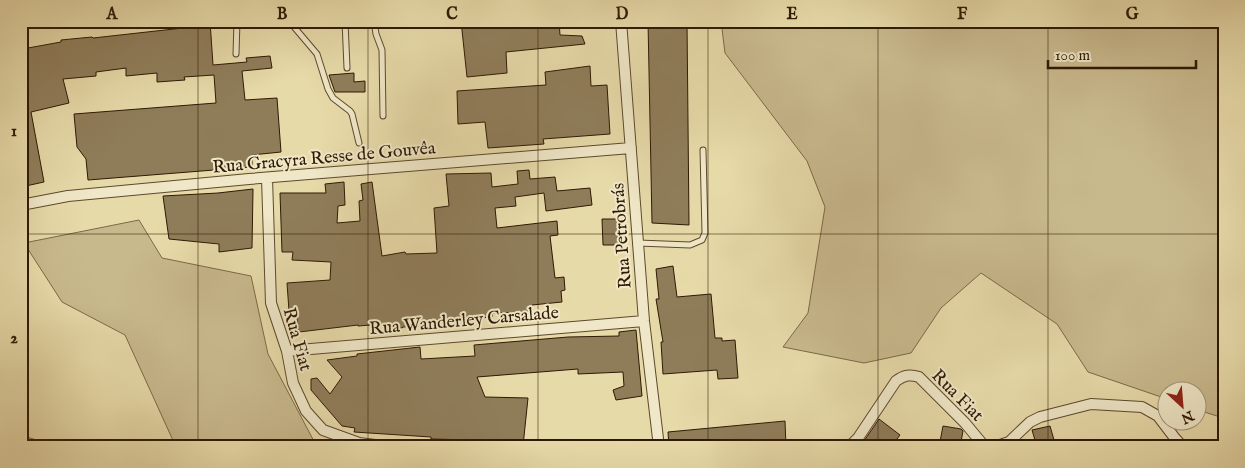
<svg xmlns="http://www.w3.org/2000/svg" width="1245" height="468" font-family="'IM FELL English',serif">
  <rect width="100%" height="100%" fill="#e7daa9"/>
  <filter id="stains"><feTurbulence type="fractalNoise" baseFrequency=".004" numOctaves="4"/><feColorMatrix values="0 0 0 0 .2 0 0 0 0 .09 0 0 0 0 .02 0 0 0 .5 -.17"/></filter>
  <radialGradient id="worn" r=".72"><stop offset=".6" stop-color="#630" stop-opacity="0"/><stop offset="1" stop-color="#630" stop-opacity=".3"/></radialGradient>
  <path fill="#c8b98d" stroke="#7c6948" d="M721,21H1224V423L1217,416L1198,410V390H1168L1167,399L1088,372L1057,324L981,273L941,308L911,353L864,363L783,347L808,313L825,207L807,161L725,53Z
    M139,220L162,258L251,276L268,354L317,447H176L125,335L62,302L24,243Z
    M21,436H24L58,447H21Z"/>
  <path fill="#8f7d5a" stroke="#2f1904" d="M183,21H210L213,65L247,62L246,58L270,56L272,68L242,71L245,100L277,98L281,152L252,155V167L88,180L86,159L77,147L74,114L216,103L214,75L184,77L185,80L157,82V73L126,76V68L96,72V76L63,79L69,103L31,112L44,182L21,187V52L28,48L61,42V40L92,37L93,38L183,28Z
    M461,21H559L560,35L582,36L585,44L506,52L507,73L467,77Z
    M648,21H687L689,225L652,223Z
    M590,66L591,86L607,85L610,134L543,139L544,144L488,148L485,122L458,124L457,91L546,85L545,72Z
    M354,73V82L365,81V92H335L329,75Z
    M529,170L530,179L555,177L557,191L590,188L592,205L546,211L544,193L515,197L516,206L495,208L497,228L557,221L558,235L550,236L555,278L564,277L565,290L561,291L562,302L532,305V312L492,313V317L467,319L433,320L432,325L403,327L402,328L385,330L384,324L358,326V325L299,332L296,312L289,311L287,283L330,280L331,262L292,260L293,252H282L280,193H326L325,184L344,182L345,205L338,206L337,223L360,221L359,201L363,200L361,184L372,182L382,256L405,252L406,254L437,253L434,208L449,206L446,174L491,173L492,187L518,184L517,171Z
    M253,189L252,248L219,252V244L169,239L163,196L218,193Z
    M602,219H617L618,245H603Z
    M673,266L677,297L711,294L715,338H722V341L735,340L738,378L718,379L717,370L663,374L661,342H663L656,299H659L656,269Z
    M636,330L642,396L616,400L613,390L624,386L623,372L578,374V369L477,377L485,397L528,398L523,446L472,440L431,439V437L354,432L355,428L342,426L311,390V379L317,378L330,394L342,377L327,360L357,356V354L420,347L421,359L475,356L474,345L568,337L619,336V332Z
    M879,419L900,435L891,447H866L862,444Z
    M785,421L786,447H669L668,432Z
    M943,426L961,429L963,431L960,447H939Z
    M1050,426L1056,447H1037L1032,430Z"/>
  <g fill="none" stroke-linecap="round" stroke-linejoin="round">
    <g stroke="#5d492d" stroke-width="7">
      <path id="service" d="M289,21L317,54L328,89L333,98L350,111L352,114L359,143
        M345,21L347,68
        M374,21L376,34L382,50L383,116
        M236,54L237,21
        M638,243L690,245L702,240L705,233L703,150"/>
    </g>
    <g stroke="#5d492d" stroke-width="12">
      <path id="minor" d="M621,21L644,321L659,447
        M267,178L271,303L287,351L293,383L306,411L323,430L359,443L391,447
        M21,205L68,196L249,179L631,148
        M287,351L644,321
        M849,447L858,438L896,381C904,375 910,374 919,377L965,423L985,447
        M994,447L1009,442L1030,422L1040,417L1091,404L1142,407L1158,416L1174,437L1183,447"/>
    </g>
    <use href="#service" stroke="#efe7c7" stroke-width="5"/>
    <use href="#minor" stroke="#efe7c7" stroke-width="10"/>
  </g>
  <path fill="none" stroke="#2f1904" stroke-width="1" stroke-opacity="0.55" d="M198,21V447M368,21V447M538,21V447M708,21V447M878,21V447M1048,21V447M21,234H1224"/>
  <g text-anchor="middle" stroke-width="4" stroke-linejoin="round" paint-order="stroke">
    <g font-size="18" fill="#2f1904" stroke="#efe7c7">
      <text transform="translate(324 157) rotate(-5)" y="6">Rua Gracyra Resse de Gouvêa</text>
      <text transform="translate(621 236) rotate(-94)" y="6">Rua Petrobrás</text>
      <text transform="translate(464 320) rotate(-5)" y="6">Rua Wanderley Carsalade</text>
      <text transform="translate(298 339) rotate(74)" y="6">Rua Fiat</text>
      <text transform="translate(958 395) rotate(45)" y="6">Rua Fiat</text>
    </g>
  </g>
  <rect width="1245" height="468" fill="none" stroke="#e7daa9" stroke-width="55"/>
  <g transform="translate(1182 406) rotate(154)"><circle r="24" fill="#efe7c7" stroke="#a29579"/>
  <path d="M0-4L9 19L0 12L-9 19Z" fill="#8f2418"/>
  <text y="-8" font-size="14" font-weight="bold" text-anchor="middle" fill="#2f1904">N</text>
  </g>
  <path d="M1048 60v8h148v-8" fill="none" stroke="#2f1904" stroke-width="2.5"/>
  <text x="1055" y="60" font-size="15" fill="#2f1904" stroke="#efe7c7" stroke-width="4" paint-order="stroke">100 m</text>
  <rect x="28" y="28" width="1190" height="412" fill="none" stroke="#2f1904" stroke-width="2"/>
  <g font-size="16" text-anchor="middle" font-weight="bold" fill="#2f1904">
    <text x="112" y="19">A</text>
    <text x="282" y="19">B</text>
    <text x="452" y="19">C</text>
    <text x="622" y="19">D</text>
    <text x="792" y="19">E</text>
    <text x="962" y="19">F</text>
    <text x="1132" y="19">G</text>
    <text x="14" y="136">1</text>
    <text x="14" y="343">2</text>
  </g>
  <rect width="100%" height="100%" filter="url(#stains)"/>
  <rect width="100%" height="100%" fill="url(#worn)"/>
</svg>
